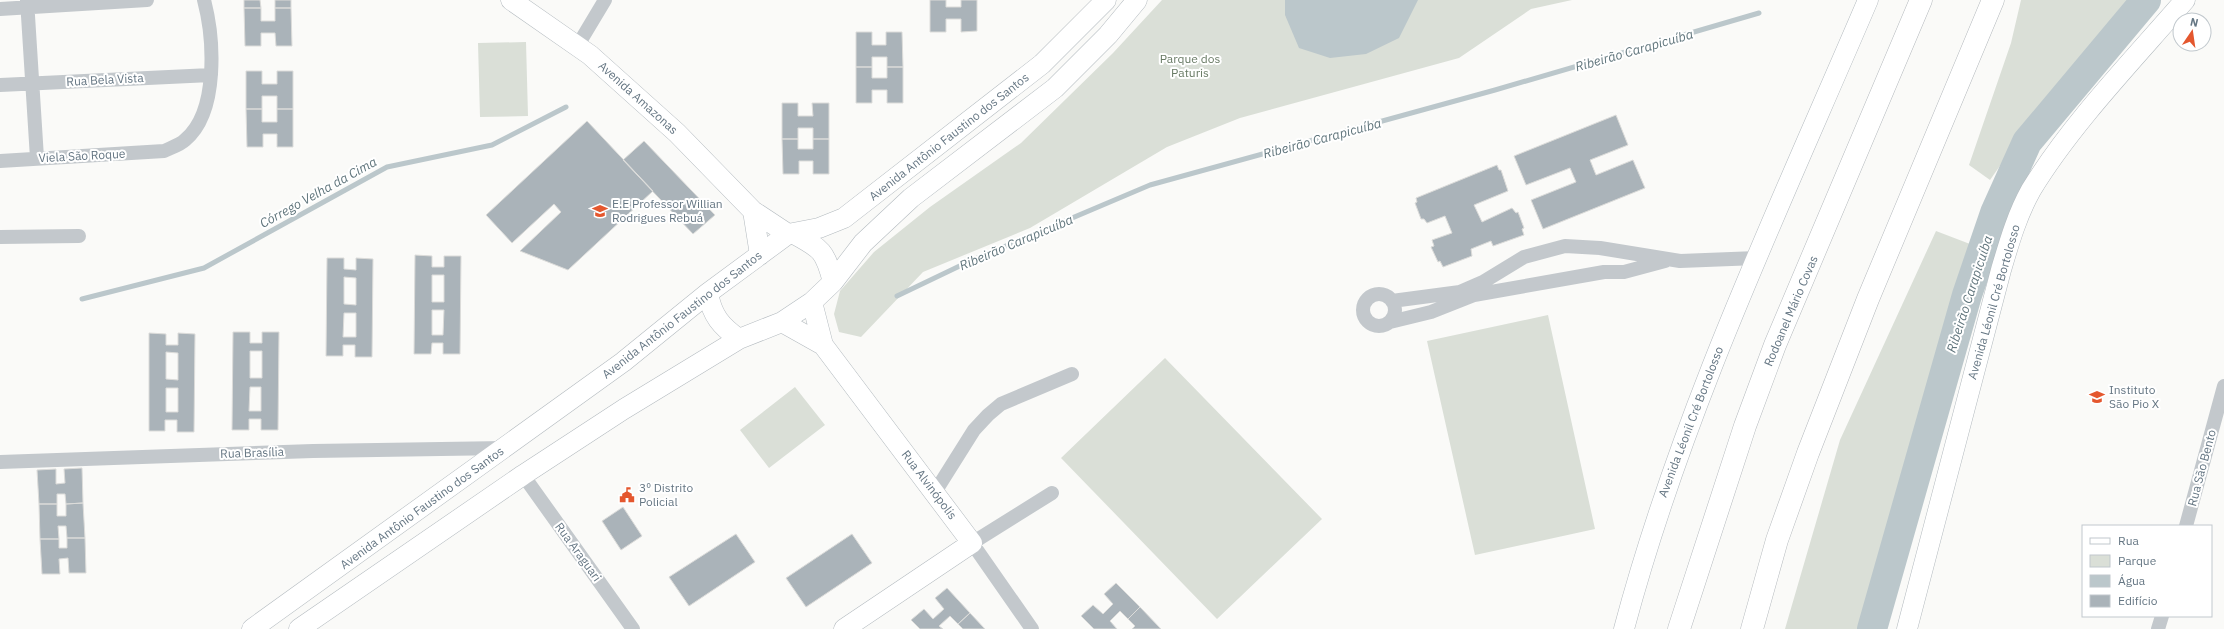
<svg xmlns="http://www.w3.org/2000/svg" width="2224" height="629" font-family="'IBM Plex Sans',sans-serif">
  <rect width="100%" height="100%" fill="#fafaf8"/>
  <path fill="#dadfd7" d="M1162,0H1572L1531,9L1459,58L1240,118L1167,147L1030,228L923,272L861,337L839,332L834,314L840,291L874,252L930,207L1021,143L1113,53Z
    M2021,0H2134L2105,38L2045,102L1990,180L1969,165L2011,43Z
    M526,42L528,116L480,117L478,43Z
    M1936,231L1970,244L1913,457L1860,629H1785L1840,440Z
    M1548,315L1595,529L1475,555L1427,341Z
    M1165,358L1322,519L1217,619L1061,458Z
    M795,387L825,425L769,468L740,430Z"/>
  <path fill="#bbc7cb" d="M1285,0H1418L1399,38L1366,54L1330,58L1299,48L1285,15Z"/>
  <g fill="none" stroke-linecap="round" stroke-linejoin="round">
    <path stroke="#bbc7cb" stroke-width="5" d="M897,296L968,262L1150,185L1495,90L1759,13
      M82,299L204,268L387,167L492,145L566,107"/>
    <path stroke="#bbc7cb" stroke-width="30" d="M1872,629L1967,295L1995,213L2027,142L2146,0"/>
  </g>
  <path fill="#aab3b9" stroke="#dcdcda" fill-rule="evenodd" d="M244,0H260L261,8H244Z
    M275,0H291V8H275Z
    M930,0H946V7H961V0H977V31L961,32V19H946V32H930Z
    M244,8H261V21H275V8H291L292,46H276L275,33H261V46H245Z
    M856,32H872V45H886V32H902L903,67H887V57H872V67H856Z
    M856,67H872V78H887V67H903V103H887V90H872V103H856Z
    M246,71H262V84H277V71H293V109H277V96H262V109H246Z
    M782,103H798V116H813L812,103H829V139H813V128H798V139H782Z
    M246,109H262V122H277V109H293V147H277V134H263V147H247Z
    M1616,115L1628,145L1590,160L1596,175L1633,160L1645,188L1543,229L1531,200L1576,182L1570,168L1526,185L1514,156Z
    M587,121L653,191L568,270L520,251L561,212L554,204L512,243L486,215Z
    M782,139H798V149H813V139H829V174H813V161H799V174H783Z
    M644,141L715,215L693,234L623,160Z
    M1497,165L1499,170H1501L1508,191L1474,205L1482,222L1512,208L1516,213L1518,212L1524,228L1522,229L1524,235L1493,246L1491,241L1471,249L1472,256L1443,267L1440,261L1438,262L1431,247L1434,246L1432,240L1452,233L1445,216L1427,223L1424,219H1421L1415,203L1417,202L1416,198Z
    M415,255L432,256V267H444V256H461L460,354H443V343H432L431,354H414ZM432,275H444V302H432ZM432,310H444L443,335H432Z
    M327,258H344V269L356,270V258L373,259L372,357H355V345H343V356H326ZM344,277L356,278V305L344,304ZM344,313H356V337H343Z
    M233,332H250V343H262V332H279L278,430H261V419H249V430H232ZM250,351H262V378H250ZM250,387H261V411H249Z
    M149,333L166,334V345H178V333L195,334L194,432H177V420H165V431H149ZM166,352L178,353V380L166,379ZM166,388H178V412H166Z
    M82,468L83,503L66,504L65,494H57V504H39L37,470L56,469V484L65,483L64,469Z
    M83,503L85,538H67L66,526H58L59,539H40L39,504H57V516H66V504Z
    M623,507L642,536L621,550L602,521Z
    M736,534L755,562L689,606L669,577Z
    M852,534L872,563L806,607L786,578Z
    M67,538H85L86,573H69L68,558L59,559L60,574H42L40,539H59V548H67Z
    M1116,583L1140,607L1128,619L1120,611L1110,621L1117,629H1094L1081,616L1093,605L1103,614L1113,604L1104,594Z
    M947,588L970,613L958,624L950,616L939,626L943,629H920L911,620L924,609L933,619L944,609L935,598Z
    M1140,607L1161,629H1132L1135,626L1128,619Z
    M970,613L985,629H963L958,624Z"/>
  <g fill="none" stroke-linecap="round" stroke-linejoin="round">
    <g stroke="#b3babf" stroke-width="21">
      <path id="secondary" d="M511,0L590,55L677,133L753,211L788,234
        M753,211L760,255
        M794,234C822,249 825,251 833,282
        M708,293C712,316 721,326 739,339
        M812,302L823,345
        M782,322L823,345L972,543L844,629
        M252,629L623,362L708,293L788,234L819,228L844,218L1042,64L1106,0
        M299,629L523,475L624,409L739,339L782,322L812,302L833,282L863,243L911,198L1055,88L1108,35L1137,0
        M1624,629C1682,411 1780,206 1868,0
        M1907,629L2001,270C2009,243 2017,215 2031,190C2071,124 2134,59 2185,0"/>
    </g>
    <g stroke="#b4b9bd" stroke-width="23">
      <path id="highway" d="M1679,629L1745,426L1775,345L1921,0
        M1752,629L1777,540L1808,453L1868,299L1993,0"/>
    </g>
    <path stroke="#c3c8cc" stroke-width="14" d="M27,0L37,158
      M0,9L147,0
      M578,45L605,0
      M0,85L211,75
      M0,161L164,151C170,148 180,145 185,140C219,112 214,38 204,0
      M0,237L79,236
      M1363 310a16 16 0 1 1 32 0a16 16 0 1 1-32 0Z
      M1392,301L1460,292L1483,282L1524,257L1565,246L1600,248L1680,261L1757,258
      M1390,322L1431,312L1474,295L1604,272H1624L1665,261
      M0,462L313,451L505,448
      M523,475L633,629
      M935,492L974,430L988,415L1001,404L1072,374
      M2186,526L2224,386
      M1032,629L972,543L1052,493
      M2158,629L2162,616"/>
    <use href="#secondary" stroke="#fff" stroke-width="20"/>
    <use href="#highway" stroke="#fff" stroke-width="22"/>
  </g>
  <defs>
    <g id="school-bare" transform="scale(1.2)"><path d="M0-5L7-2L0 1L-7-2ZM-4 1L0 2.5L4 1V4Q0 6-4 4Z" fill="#e4572e" stroke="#fff" stroke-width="2.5" paint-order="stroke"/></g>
    <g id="university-bare" transform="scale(1.2)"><path d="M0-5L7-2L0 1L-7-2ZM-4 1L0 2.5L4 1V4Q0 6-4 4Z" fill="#e4572e" stroke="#fff" stroke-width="2.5" paint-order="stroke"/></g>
    <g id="civic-bare" transform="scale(1.2)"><path d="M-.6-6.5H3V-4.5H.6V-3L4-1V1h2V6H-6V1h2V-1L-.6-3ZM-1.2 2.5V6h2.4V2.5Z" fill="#e4572e" stroke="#fff" stroke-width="2.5" paint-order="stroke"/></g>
  </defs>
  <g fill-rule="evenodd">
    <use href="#school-bare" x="600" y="211"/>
    <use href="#university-bare" x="2097" y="397"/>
    <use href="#civic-bare" x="627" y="495"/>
  </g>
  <g text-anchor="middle" stroke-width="4" stroke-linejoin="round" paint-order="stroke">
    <g font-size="12" fill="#687a64" stroke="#fff">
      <text x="1190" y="63">Parque dos<tspan x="1190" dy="14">Paturis</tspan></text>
    </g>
    <g font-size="12" fill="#657683" stroke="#fff">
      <text transform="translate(105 80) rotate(-3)" y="4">Rua Bela Vista</text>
      <text transform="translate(638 98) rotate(42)" y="4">Avenida Amazonas</text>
      <text transform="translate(949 137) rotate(-38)" y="4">Avenida Antônio Faustino dos Santos</text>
      <text transform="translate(82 156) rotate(-3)" y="4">Viela São Roque</text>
      <text transform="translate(1994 302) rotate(-74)" y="4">Avenida Léonil Cré Bortolosso</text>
      <text transform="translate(1791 311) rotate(-67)" y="4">Rodoanel Mário Covas</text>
      <text transform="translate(682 315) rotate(-38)" y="4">Avenida Antônio Faustino dos Santos</text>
      <text transform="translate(1691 422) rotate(-69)" y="4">Avenida Léonil Cré Bortolosso</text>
      <text transform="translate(252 453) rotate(-2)" y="4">Rua Brasília</text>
      <text transform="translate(2202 468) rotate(-75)" y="4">Rua São Bento</text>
      <text transform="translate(929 485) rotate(53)" y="4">Rua Alvinópolis</text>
      <text transform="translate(422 508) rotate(-36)" y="4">Avenida Antônio Faustino dos Santos</text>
      <text transform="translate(578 552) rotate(54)" y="4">Rua Araguari</text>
    </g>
    <g font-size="12" fill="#657683" stroke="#fff" text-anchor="start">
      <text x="612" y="208">E.E Professor Willian<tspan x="612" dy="14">Rodrigues Rebuá</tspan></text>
      <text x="2109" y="394">Instituto<tspan x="2109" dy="14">São Pio X</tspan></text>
      <text x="639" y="492">3º Distrito<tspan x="639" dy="14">Policial</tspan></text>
    </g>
    <g font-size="13" font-style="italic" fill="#60757c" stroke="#fff">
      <text transform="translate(1634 50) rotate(-16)" y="5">Ribeirão Carapicuíba</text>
      <text transform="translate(1322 138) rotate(-15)" y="5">Ribeirão Carapicuíba</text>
      <text transform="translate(318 192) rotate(-29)" y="5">Córrego Velha da Cima</text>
      <text transform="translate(1016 242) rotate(-23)" y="5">Ribeirão Carapicuíba</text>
      <text transform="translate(1969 294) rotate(-72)" y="5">Ribeirão Carapicuíba</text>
    </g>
  </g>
  <rect x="2082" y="525" width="130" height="92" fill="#ffffff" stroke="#c1c8cd"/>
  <rect x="2090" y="538" width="20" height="6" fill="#ffffff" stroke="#c1c8cd"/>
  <text x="2118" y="545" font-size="12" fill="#657683">Rua</text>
  <rect x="2090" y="555" width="20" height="12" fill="#dadfd7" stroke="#c1c8cd"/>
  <text x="2118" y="565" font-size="12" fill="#657683">Parque</text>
  <rect x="2090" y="575" width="20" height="12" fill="#bbc7cb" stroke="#c1c8cd"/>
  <text x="2118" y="585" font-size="12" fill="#657683">Água</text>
  <rect x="2090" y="595" width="20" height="12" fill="#aab3b9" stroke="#c1c8cd"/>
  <text x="2118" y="605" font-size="12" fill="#657683">Edifício</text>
  <g transform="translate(2192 32) rotate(13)"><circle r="19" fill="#ffffff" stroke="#c1c8cd"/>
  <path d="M0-3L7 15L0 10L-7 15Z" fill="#e4572e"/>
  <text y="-6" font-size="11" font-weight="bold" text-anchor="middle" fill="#657683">N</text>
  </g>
</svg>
